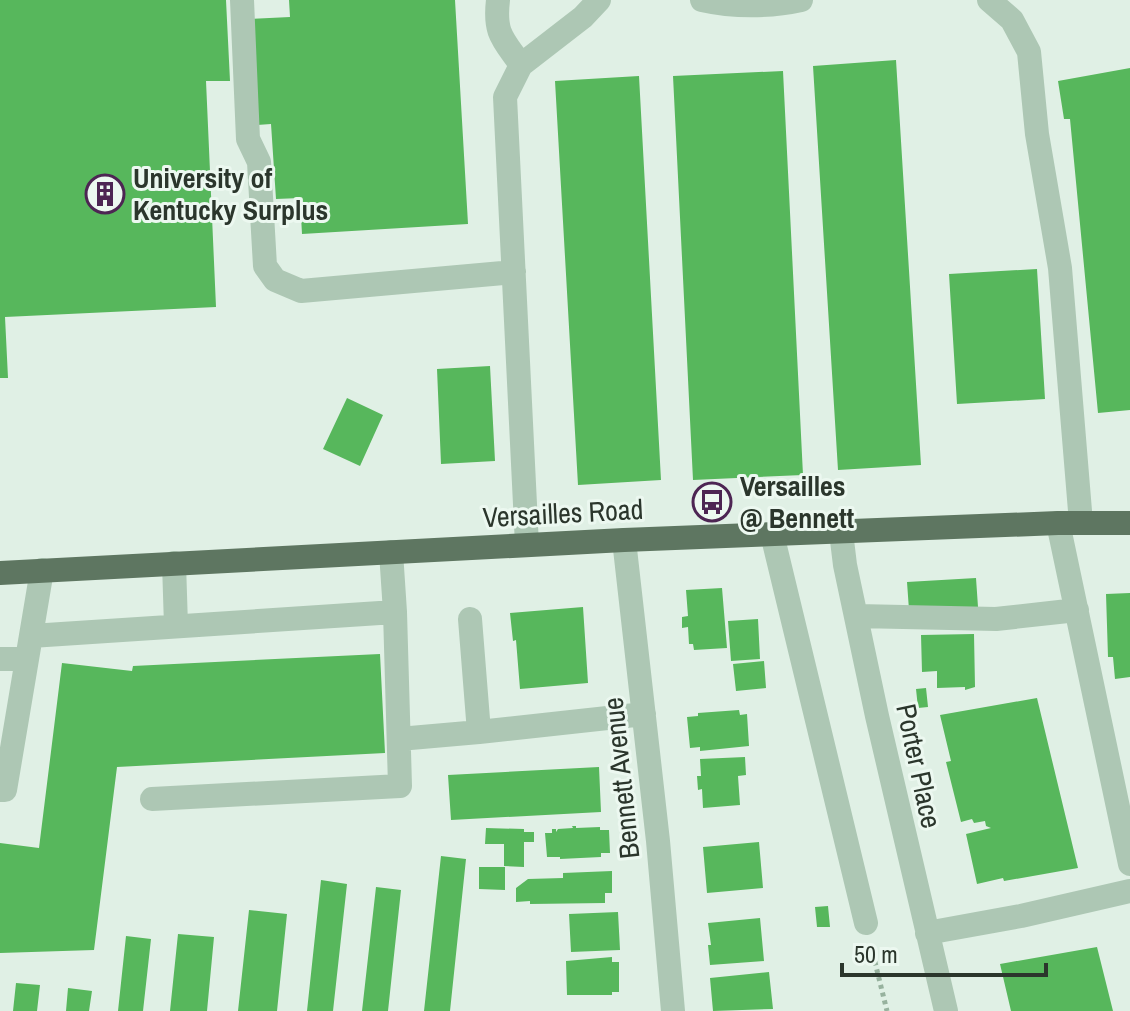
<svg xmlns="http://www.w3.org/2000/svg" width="1130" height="1011" font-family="'Archivo Narrow',sans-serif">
  <rect width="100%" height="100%" fill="#e0f0e5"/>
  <path fill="#57b75c" d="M0,0H226L230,81H206L216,307L5,317L8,378H0Z
    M289,0H455L468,224L302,234L300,198L276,199L271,124L257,125L251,19L290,17Z
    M896,60L921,465L838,470L813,66Z
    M1130,68V410L1098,413L1070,119H1064L1058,81Z
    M783,71L803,475L693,480L673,76Z
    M639,76L661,480L578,485L555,81Z
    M1037,269L1045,399L957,404L949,274Z
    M490,366L495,461L441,464L437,369Z
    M347,398L383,415L360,466L323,449Z
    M976,578L978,607L909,610L907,582Z
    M722,588L727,648L694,650L693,644H689L688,627L682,628V617L688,616L686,590Z
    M1130,593V677L1115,679L1113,657H1108L1106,594Z
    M583,607L588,683L520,689L516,640L513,641L510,613Z
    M758,619L760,659L731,661L728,621Z
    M974,634L975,687L965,690V687L937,688V671L922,672L921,635Z
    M380,654L385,753L117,767L94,950L0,953V843L39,848L62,663L132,671L133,666Z
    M764,661L766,688L736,691L733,664Z
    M926,688L928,707L918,708L916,689Z
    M1037,698L1078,868L1004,881L1003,878L977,884L966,834L991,828L986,826L985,821L974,823L972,819L961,822L946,762L951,761L940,715Z
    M739,710L740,715L747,714L749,746L700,751V747L690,748L687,717L698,716V713Z
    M745,757L746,775L738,776L740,805L703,808L702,789L698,790L697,776H701L700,759Z
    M599,767L601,812L451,820L448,775Z
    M572,826H576V828L600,827V830H609L610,853H601V857L560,859V857H547L545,833H552V829H556V832L558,829L573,828Z
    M486,828L524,829V832H534V842H524V867L504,866V844H485Z
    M759,842L763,888L707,893L703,847Z
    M441,856L466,859L450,1011H424Z
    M479,867H505V890L479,889Z
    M612,871V893H605V903L530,904V901L516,902V888L528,879L563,878V873Z
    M321,880L347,884L333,1011H307Z
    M376,887L401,890L388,1011H362Z
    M828,906L830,927H817L815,907Z
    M249,910L287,914L277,1011H238Z
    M618,912L620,950L571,952L569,914Z
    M760,918L764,961L710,965L708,945H711L708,923Z
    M178,934L214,937L207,1011H170Z
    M126,936L151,939L143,1011H118Z
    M1097,947L1113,1011H1011L1000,964Z
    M612,957V962H619V992H612V995H567L566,961Z
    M769,972L773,1009L713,1011L710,978Z
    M16,983L40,985L37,1011H13Z
    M68,988L92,991L89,1011H66Z"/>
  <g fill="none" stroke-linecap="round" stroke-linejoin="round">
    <path stroke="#97b29e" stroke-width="5" stroke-dasharray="4 4" stroke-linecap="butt" d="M871,946L887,1011"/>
    <path stroke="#adc7b4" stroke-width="24" d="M242,0L248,139L259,162L265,266L275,280L301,291L514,272
      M498,0C494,34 503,39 521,65
      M702,0C733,7 770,7 801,0
      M989,0L1012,20L1029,52L1037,134L1060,268L1081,523
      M1058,523L1130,864
      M841,532L845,565L877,716L946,1011
      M772,534L866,923
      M624,540L658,841L673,1011
      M527,545L505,97L521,65L583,17L599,0
      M174,563L176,626
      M857,616L996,619L1077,610
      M470,619L479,732L644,714
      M31,636L395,612L391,552
      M0,659H27
      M399,739L479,732
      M0,790H5L42,570
      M152,799L400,786L395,612
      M927,933L1021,916L1130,891"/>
    <path stroke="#5e7661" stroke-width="24" d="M0,573L624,540L1058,523H1130"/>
  </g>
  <defs>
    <g id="building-ring" transform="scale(2)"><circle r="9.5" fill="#ecf8f0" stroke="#4d2553" stroke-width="1.5"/><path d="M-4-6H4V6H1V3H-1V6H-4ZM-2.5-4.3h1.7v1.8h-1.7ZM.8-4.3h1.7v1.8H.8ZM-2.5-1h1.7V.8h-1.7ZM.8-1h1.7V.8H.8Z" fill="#4d2553"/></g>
    <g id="bus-ring" transform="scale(2)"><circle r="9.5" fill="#ecf8f0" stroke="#4d2553" stroke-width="1.5"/><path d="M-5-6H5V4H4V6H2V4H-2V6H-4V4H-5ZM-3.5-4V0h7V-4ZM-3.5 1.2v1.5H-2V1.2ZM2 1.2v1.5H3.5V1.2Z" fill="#4d2553"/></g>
  </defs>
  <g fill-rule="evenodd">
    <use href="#building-ring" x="105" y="194"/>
    <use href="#bus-ring" x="712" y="502"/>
  </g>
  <g text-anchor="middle" stroke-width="6" stroke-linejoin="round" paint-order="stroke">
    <g font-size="28" font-weight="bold" fill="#2b362c" stroke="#ecf8f0" text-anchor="start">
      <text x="133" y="188">University of<tspan x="133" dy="32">Kentucky Surplus</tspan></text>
      <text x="740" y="496">Versailles<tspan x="740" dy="32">@ Bennett</tspan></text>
    </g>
    <g font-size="28" fill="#2b362c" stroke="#ecf8f0">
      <text transform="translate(563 513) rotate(-3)" y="10">Versailles Road</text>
      <text transform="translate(919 766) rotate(78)" y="10">Porter Place</text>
      <text transform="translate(621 778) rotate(-96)" y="10">Bennett Avenue</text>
    </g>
  </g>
  <path d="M842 963v12h204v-12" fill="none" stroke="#2b362c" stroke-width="4"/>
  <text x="854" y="963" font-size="24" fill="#2b362c" stroke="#ecf8f0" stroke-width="6" paint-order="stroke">50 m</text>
</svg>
